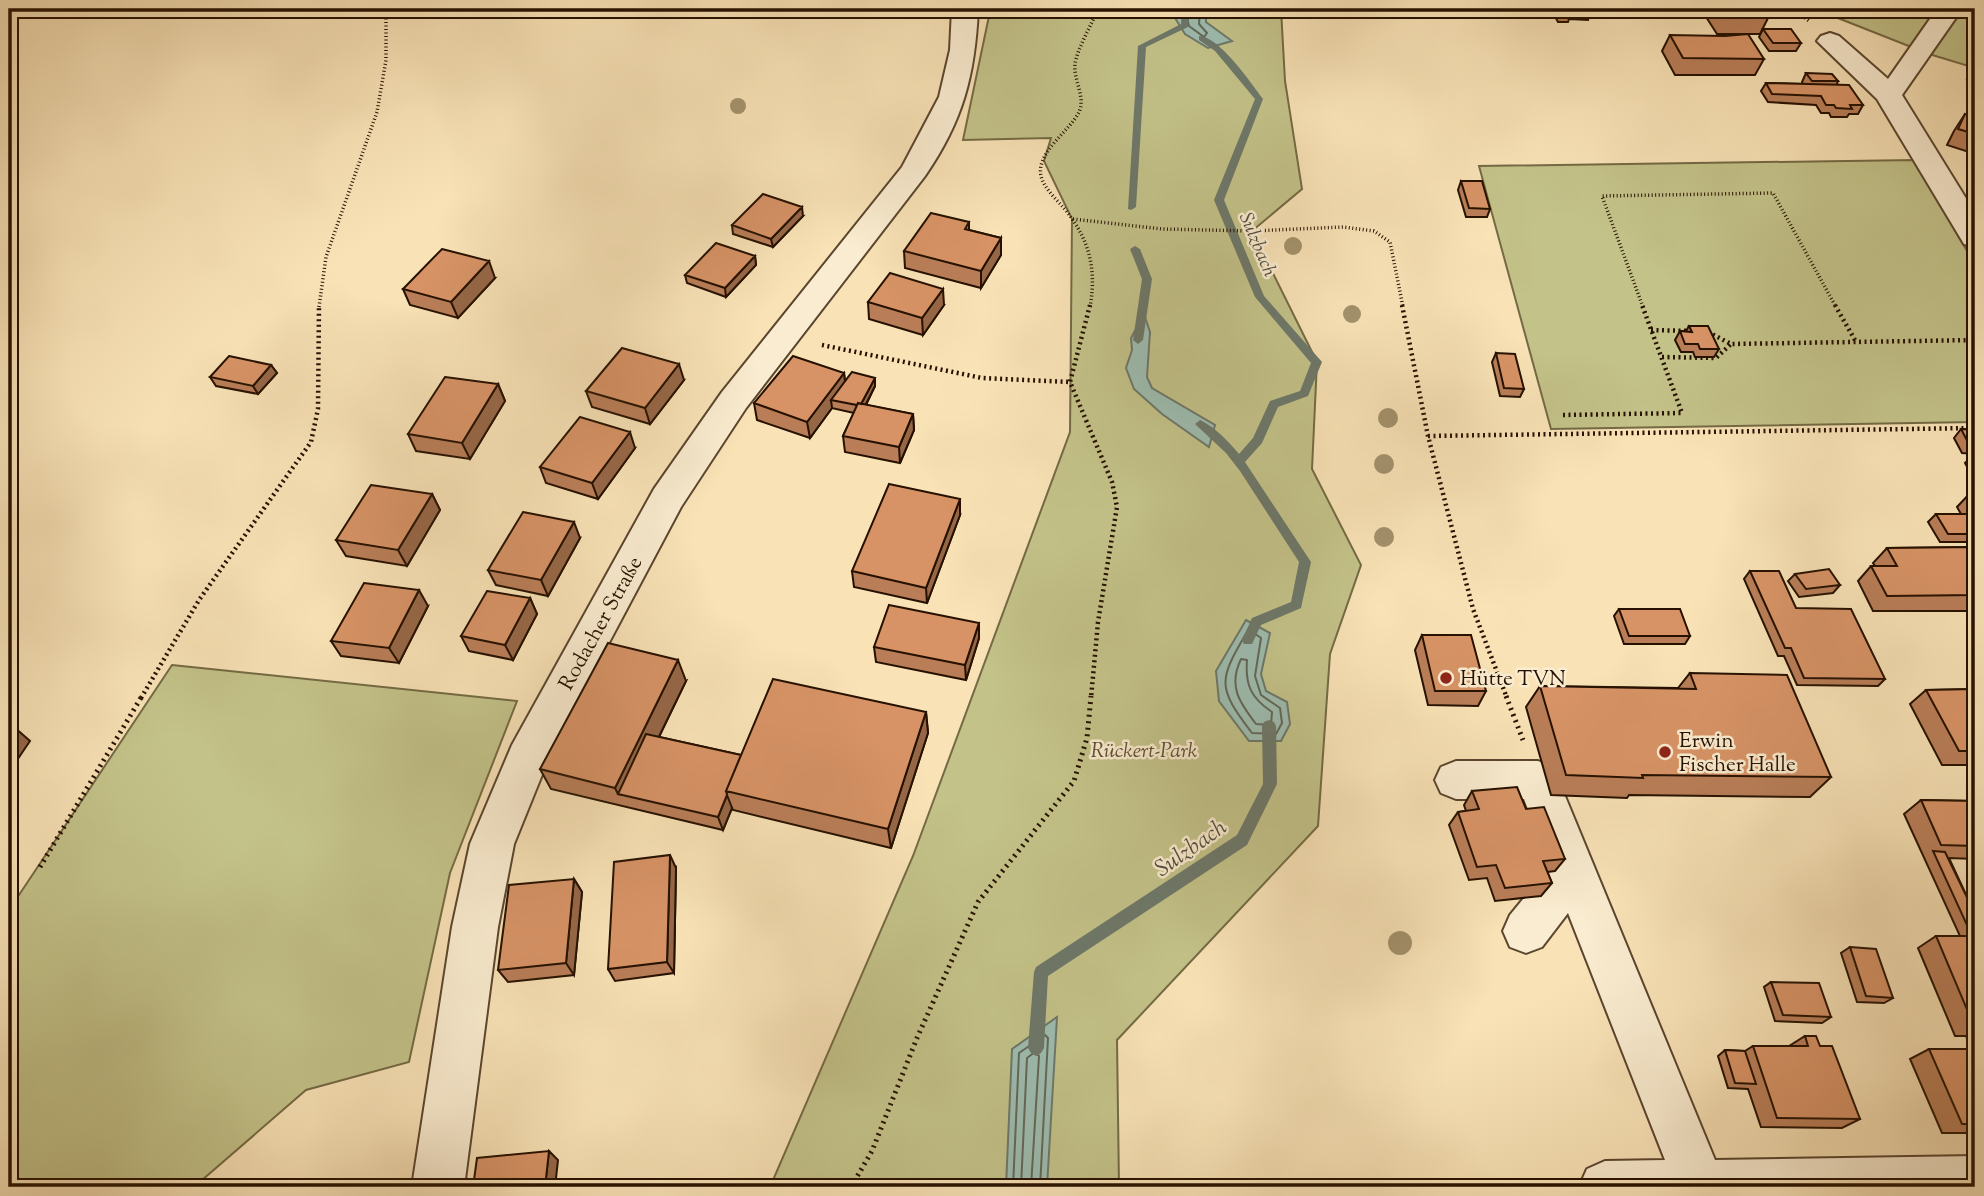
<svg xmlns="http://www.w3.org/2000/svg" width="1984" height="1196" font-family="'Sorts Mill Goudy',serif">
  <rect width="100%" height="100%" fill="#f8e2b6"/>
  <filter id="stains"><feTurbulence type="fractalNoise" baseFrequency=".00286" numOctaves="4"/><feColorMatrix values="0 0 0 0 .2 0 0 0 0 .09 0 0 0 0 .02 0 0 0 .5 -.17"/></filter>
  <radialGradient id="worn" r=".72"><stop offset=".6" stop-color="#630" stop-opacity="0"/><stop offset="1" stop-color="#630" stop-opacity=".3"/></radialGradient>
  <path fill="#c3c289" stroke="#746a44" stroke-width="2" d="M987,9H1281L1285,81L1302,189L1252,231L1317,362L1312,469L1361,565L1330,654L1318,826L1117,1040L1119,1187H770L913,856L1070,432L1072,219L1044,161L1051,138L963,140L989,16Z
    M1815,9H1975V68L1929,54Z
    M1915,160L1975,265V422L1551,429L1479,166Z
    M172,665L517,701L450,873L409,1062L306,1090L194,1187H9V910Z"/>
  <path fill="#9dbdb1" stroke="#6d786a" stroke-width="2" d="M1179,9H1206V22L1232,41L1208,48L1185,34L1175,18Z
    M1144,314L1150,332L1147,377L1152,388L1215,425L1209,447L1162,414L1134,389L1126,368L1132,350L1131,338Z
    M1246,620L1270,633L1261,674L1266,691L1287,702L1290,724L1281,741H1249L1219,701L1216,671Z
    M1057,1017L1047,1187H1006L1012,1049Z"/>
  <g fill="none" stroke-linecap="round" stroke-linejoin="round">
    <path stroke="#626758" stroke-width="2" d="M1185,9L1189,26L1204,37L1207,33L1199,24L1200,9
      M1251,631L1261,638L1255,676L1261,695L1280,708L1282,723L1276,734L1252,733C1217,687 1218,681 1247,632Z
      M1241,659L1247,660C1245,685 1251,698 1272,712L1271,725L1256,724C1239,702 1228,686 1241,659Z
      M1013,1187L1019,1053L1045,1035L1048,1038L1040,1187
      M1021,1187L1027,1058L1035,1052L1039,1056L1031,1187"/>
    <path fill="#6d786a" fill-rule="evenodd" d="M1182,9H1190L1188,27L1146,47L1136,207L1131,210L1128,209L1138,46L1181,24Z
      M1199,36C1219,36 1251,83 1263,99L1224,200L1264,296L1322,362L1308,396L1278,407L1262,443L1245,462L1311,562L1301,608L1261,625L1252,644H1244L1242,640L1252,618L1291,602L1299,562L1240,471L1226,453L1195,424L1200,420C1215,427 1228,441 1239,454L1253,438L1270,401L1300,391L1311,363L1255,297L1214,200L1255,99L1215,51L1199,40Z
      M1135,246L1140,249L1152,279L1143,340L1138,344L1133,340L1142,279L1130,249Z
      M1269,720L1274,722L1276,726L1277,784L1247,845L1048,976L1044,1048L1041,1053L1036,1056L1031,1053L1028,1048L1034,972L1036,967L1237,835L1263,784L1262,726L1264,722Z"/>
    <g stroke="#5a452e" stroke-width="4">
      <path id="minor" d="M952,9H978C975,75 963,121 925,176L746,408L681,507L552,750L514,844L498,927L464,1187H412L452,927L470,844L512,745L654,489L722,392L902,167L939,97L950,50Z
        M1937,9H1962L1902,95L1975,213V247L1964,244L1877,99L1817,41L1821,36L1830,33L1839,36L1888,79Z
        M1456,761H1538L1553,767L1715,1160L1975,1156V1187H1579L1587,1169L1605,1161L1665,1160L1568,913L1542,947L1526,953L1510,947L1503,931L1510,915L1550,866L1524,799H1456L1441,793L1435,780L1441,767Z"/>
    </g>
    <path stroke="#261100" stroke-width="3.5" stroke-dasharray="1 2.5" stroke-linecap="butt" d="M1794,9L1809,21
      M1073,219L1162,229L1252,231L1343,227L1374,231L1390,242L1403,307
      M319,307L326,257L377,112L386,60V9
      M1090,307C1097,268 1089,238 1063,207C1055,198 1044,188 1041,176C1036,152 1070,131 1079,112C1086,97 1073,79 1075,64C1077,49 1092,24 1098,9
      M1643,307L1602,196L1773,193L1836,307"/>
    <path stroke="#261100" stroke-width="4.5" stroke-dasharray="2 3.5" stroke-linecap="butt" d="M1090,305L1070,382L1112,482L1117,507L1098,622L1091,698
      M1402,305L1428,436L1473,609L1507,698
      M1835,305L1856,342
      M1651,330L1693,331
      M1708,332L1731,344L1975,340
      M822,345L982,378L1070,382
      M1662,357L1716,358L1731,344
      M1563,415L1682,413L1642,305
      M1428,436L1975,428
      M141,698L199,600L311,442L318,409L319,305"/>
    <path stroke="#261100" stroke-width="5" stroke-dasharray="2 4.5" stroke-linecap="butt" d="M1506,696L1523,740
      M40,867L142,696
      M851,1187L872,1151L917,1038L978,902L1074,781L1087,738L1091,696"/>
    <use href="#minor" fill="#faecd0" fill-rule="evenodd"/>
  </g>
  <g fill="#a3916c">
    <circle cx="738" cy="106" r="8"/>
    <circle cx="1293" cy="246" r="9"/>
    <circle cx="1352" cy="314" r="9"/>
    <circle cx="1388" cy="418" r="10"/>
    <circle cx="1384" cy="464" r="10"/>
    <circle cx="1384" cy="537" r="10"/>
    <circle cx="1400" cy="943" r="12"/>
  </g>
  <path fill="#b97e58" stroke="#261100" stroke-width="2" d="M1555,9H1590L1591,11L1588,20L1569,19L1568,22H1558L1553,13Z
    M1701,9H1762L1768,18L1760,34H1717Z
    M1763,29L1801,43L1796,51H1769L1759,37Z
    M1670,35L1764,59L1755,75H1675L1662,51Z
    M1975,64V82L1967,79Z
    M1806,73L1838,81L1837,84L1863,105L1858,114H1849L1847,117H1831L1829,113H1821L1816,105L1768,102L1761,91L1766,83L1803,84L1802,82Z
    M1975,98V111L1969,109Z
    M1965,114L1975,118V154L1947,145L1954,131Z
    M1461,181L1490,209L1487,217H1466L1458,190Z
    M803,216L773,247L733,234L732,225Z
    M969,222V230L1001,238V255L981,288L905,268L904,251Z
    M755,256L756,265L726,297L687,283L685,275Z
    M495,278L458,318L410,305L403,289Z
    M868,302L944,305L923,335L869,319Z
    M1689,326L1719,349L1714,357H1695L1693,352H1681L1675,340L1680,331H1686Z
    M1496,353L1524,389L1520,397L1500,396L1492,362Z
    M271,365L277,373L258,394L216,386L210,377Z
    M844,373L845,381L875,378V386L866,405L913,414L914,430L900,463L845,452L843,436L854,413L832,408L810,438L757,420L754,403Z
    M684,380L650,424L592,407L586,391Z
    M498,384L505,401L470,459L416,451L408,434Z
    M1961,429L1975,430V454L1962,453L1954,438Z
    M635,448L598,499L546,483L540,467Z
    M1973,455H1975V480H1974L1965,463Z
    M1972,491H1975V542H1940L1928,522L1936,514H1961L1957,507Z
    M432,494L440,510L407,566L346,556L336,540Z
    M960,515L927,603L854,587L852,571Z
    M580,538L548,596L496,585L488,570Z
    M1975,547V611H1873L1858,581L1871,566H1875L1873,563L1887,548Z
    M1750,571L1796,608L1885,679L1878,686L1797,685L1784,656H1778L1744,579Z
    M1795,574L1840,585L1833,593L1799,597L1788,581Z
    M530,598L537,614L513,660L469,651L461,636Z
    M428,606L399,663L341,656L331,641Z
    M1619,609L1690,636L1685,644H1624L1614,616Z
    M979,623V638L966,680L876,662L874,647Z
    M1422,635L1486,691L1478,706L1428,705L1415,650Z
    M1690,673L1831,777L1810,797L1629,795L1627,798L1551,795L1526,707L1540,686L1678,688Z
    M686,681L659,737L741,755L926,712L928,733L891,848L733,810L732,808L723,830L551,789L540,769Z
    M1975,689V765H1942L1910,704L1926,690Z
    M1472,791L1565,859L1555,871L1547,872L1552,883L1541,896L1495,901L1487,878L1469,880L1449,825L1458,812L1466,811L1464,805Z
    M1921,800L1975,801V859L1949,858L1975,914V1133H1942L1910,1059L1929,1049H1972L1966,1036H1955L1918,948L1936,936H1960L1904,814Z
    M676,868L674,973L615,981L608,969Z
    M574,879L582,892L574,975L508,982L498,970Z
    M1850,947L1893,998L1884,1003L1857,1002L1841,953Z
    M1771,982L1831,1017L1822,1023L1775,1021L1764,987Z
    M1805,1036L1820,1046L1860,1119L1842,1128L1761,1127L1748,1089L1728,1088L1718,1056L1725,1050L1745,1051L1753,1046H1789Z"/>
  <path fill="#966747" stroke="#261100" stroke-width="2" d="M802,207L803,216L773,247L771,239Z
    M1001,238V255L981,288V271Z
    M755,256L756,265L726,297L725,288Z
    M489,261L495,278L458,318L451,302Z
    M943,289L944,305L923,335L922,318Z
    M679,364L684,380L650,424L645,408Z
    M271,365L277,373L258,394L253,386Z
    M844,373L846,390L831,400L832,408L810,438L807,422Z
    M875,378V386L861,414L860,406Z
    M498,384L505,401L470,459L462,443Z
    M913,414L914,430L900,463L899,447Z
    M630,432L635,448L598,499L592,483Z
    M432,494L440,510L407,566L398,550Z
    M960,499V515L927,603L926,588Z
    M574,522L580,538L548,596L541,580Z
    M419,590L428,606L399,663L389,648Z
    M530,598L537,614L513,660L505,645Z
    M979,623V638L966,680L965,665Z
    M678,660L686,681L630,796L618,794L615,788Z
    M926,712L928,733L891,848L888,829Z
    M14,727L30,741L9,772V734Z
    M727,795L732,808L723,830L718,817Z
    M670,855L676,868L674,973L667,962Z
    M574,879L582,892L574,975L566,963Z
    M549,1151L558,1160L555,1187H545Z"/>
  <path fill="#d79366" stroke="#261100" stroke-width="2" d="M1558,9H1590L1591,11H1570L1571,13H1561Z
    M1719,9H1762L1768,18H1725Z
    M1763,29H1791L1801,43H1773Z
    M1748,34L1764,59L1683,58L1670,35L1725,36Z
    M1806,73L1832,74L1838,81H1812Z
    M1766,83L1849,85L1863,105H1850L1852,109L1836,108L1834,105H1826L1821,96L1772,94Z
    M1965,114L1975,118V134L1958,129Z
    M1461,181H1482L1490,209L1469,208Z
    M763,194L802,207L771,239L732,225Z
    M931,213L969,222L965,229L1001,238L981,271L904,251Z
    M716,243L755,256L725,288L685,275Z
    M442,249L489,261L451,302L403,289Z
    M890,273L943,289L922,318L868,302Z
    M1689,326H1708L1719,349H1700L1698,344H1685L1680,331L1692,332Z
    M622,348L679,364L645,408L586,391Z
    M1496,353L1515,354L1524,389L1504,388Z
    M229,356L271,365L253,386L210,377Z
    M793,356L844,373L807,422L754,403Z
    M852,372L875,378L861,404L858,403L857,405L831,400Z
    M445,377L498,384L462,443L408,434Z
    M858,403L913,414L899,447L843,436Z
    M580,417L630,432L592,483L540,467Z
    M1961,429L1975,430V445L1969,444Z
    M889,484L960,499L926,588L852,571Z
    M371,485L432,494L398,550L336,540Z
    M523,512L574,522L541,580L488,570Z
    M1936,514H1974L1975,517V534H1948Z
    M1975,547V595L1887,596L1871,566H1897L1887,548Z
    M1829,569L1840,585L1806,589L1795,574Z
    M1750,571H1779L1796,608L1851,609L1885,679L1804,678L1791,648H1785Z
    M364,583L419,590L389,648L331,641Z
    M487,591L530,598L505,645L461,636Z
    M889,605L979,623L965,665L874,647Z
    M1619,609H1680L1690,636H1629Z
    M1422,635H1471L1486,691H1435Z
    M608,643L678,660L615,788L540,769Z
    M1690,673L1787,675L1831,777L1642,775L1643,778L1566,775L1540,686L1696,689Z
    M773,679L926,712L888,829L726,791Z
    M1975,689V751H1959L1926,690Z
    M9,726L14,727L9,734Z
    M646,734L741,755L726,791L727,795L718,817L618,794Z
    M1517,787L1526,809L1544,807L1565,859L1543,861L1552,883L1505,888L1496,865L1477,867L1458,812L1479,809L1472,791Z
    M1921,800L1975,801V846L1941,845Z
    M1933,851L1945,852L1975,914V936H1972Z
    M670,855L667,962L608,969L614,862Z
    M574,879L566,963L498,970L509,885Z
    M1936,936H1975V1026H1974Z
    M1850,947L1876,949L1893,998L1866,996Z
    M1771,982L1819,983L1831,1017L1783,1015Z
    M1805,1036H1816L1820,1046H1832L1860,1119L1777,1118L1753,1046H1808Z
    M1929,1049H1975V1124H1962Z
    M1725,1050L1745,1051L1756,1084L1735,1083Z
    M549,1151L545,1187H473L477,1158Z"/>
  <g fill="#8f2418" stroke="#faecd0" stroke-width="2.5">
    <circle cx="1446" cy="678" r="7"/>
    <circle cx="1665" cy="752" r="7"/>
  </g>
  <g text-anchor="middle" stroke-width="5" stroke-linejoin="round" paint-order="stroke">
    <g font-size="19" font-style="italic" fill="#504d3e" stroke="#faecd0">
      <text transform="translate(1259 244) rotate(67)" y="7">Sulzbach</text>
    </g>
    <g font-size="21" fill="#261100" stroke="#faecd0">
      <text transform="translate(600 623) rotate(-61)" y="7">Rodacher Straße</text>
    </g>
    <g font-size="21" fill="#261100" stroke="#faecd0" text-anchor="start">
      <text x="1460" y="685">Hütte TVN</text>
      <text x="1679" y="747">Erwin<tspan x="1679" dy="24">Fischer Halle</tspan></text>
    </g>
    <g font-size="21" font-style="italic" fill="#5d4f30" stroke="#faecd0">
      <text x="1144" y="757">Rückert-Park</text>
    </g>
    <g font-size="23" font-style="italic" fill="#504d3e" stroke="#faecd0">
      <text transform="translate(1190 847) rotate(-35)" y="8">Sulzbach</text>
    </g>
  </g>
  <rect width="1984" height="1196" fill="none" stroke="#f8e2b6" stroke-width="35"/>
  <rect x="10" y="10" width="1963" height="1175" fill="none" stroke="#261100" stroke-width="3.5"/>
  <rect x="18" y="18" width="1949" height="1161" fill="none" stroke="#261100" stroke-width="2"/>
  <rect width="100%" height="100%" filter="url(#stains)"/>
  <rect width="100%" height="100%" fill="url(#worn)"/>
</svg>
